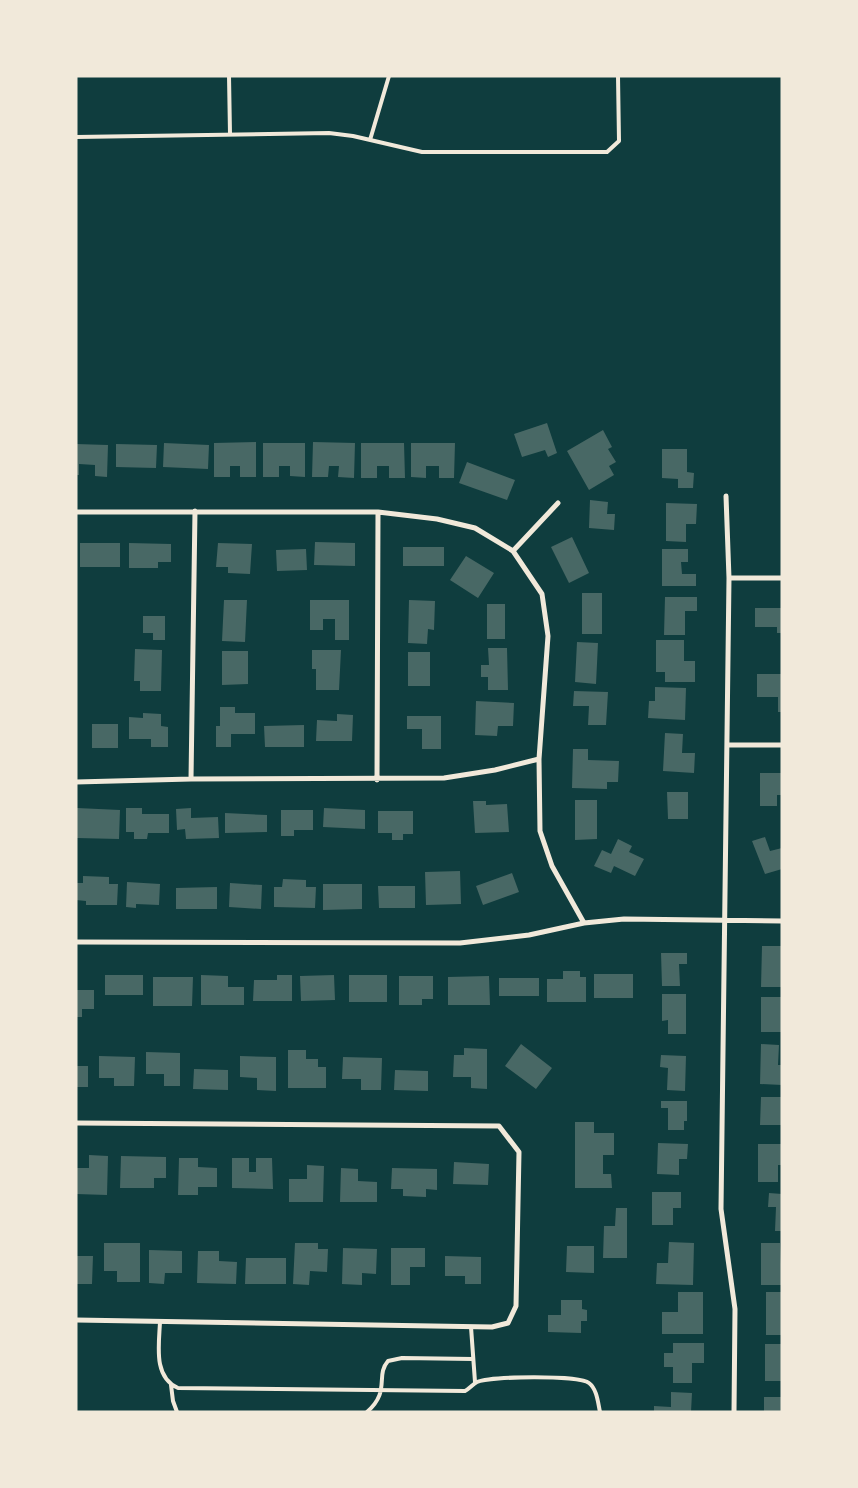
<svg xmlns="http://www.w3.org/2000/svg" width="858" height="1488" font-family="Spectral,serif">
  <rect width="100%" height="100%" fill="#0f3d3e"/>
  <path fill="#486865" d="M547,423L557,453L548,457L545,450L522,457L514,434Z
    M603,430L612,447L608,449L616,462L609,466L614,475L589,490L567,451Z
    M256,442V477H240V466H230V477H214V443Z
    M313,442L355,443L354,478L338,477L339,466H329L328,477H312Z
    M164,443L209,445L208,469L163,467Z
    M263,443H305V477L290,476V466H279V477H263Z
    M361,443H404L405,478H389V466H377V478H361Z
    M411,443H455L454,478H439V466H426V478L411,477Z
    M76,444L108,445L107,477L95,476V465L79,464V475H76Z
    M116,444L157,445L156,468L116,467Z
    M662,449H687V472L694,473L693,488H678V479L662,478Z
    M467,462L515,480L507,500L459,483Z
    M590,500L608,502L607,514H615L614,530L589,528Z
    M666,503L697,504L696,524H686V542L666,541Z
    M572,537L589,573L569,583L551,547Z
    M315,542L355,543V566L314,565Z
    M80,543H120V567H80Z
    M129,543L171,544V562H158V568H129Z
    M218,543L252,544L250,574L228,573V567H216Z
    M403,547H444V566H403Z
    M306,549L307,570L277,571L276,550Z
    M662,549H688V562H681L682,574H696V586H662Z
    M466,556L494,573L478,598L450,580Z
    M582,593H602V634H582Z
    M665,597H697V611H685V635H664Z
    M224,600H247L245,642L222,641Z
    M310,600H349V640H335V619H323V630H310Z
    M409,600L435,601L434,630L428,629L427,644L408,643Z
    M487,604H505V639H487Z
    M755,608H782V633H777V627H755Z
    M143,616H165V640H153V633H143Z
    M656,640H684V661H695V682H665V672H656Z
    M577,642L598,643L596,684L575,682Z
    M488,648H507L508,690H488V677H481V665H489Z
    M135,649L162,650L161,691H140V681H134Z
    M312,650H341L339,690H316V669H312Z
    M222,651H248V684L222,685Z
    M408,652H430V686H408Z
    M757,674H782V712H778V697H757Z
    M655,687L686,688L685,720L648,718L649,701H655Z
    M574,691L608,692L606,725H588L589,706H573Z
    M476,701L514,703L513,726H498L497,736L475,735Z
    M220,707H235V713H255V734H231V747H216V726H220Z
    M143,713L161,714V726L168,727V747H151V739H129V717L143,718Z
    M337,714L353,715L352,741H316L317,720L337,721Z
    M407,716H441V749H422V729H407Z
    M92,724H118V748H92Z
    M304,725V747H265L264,726Z
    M665,733L683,734L682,753H695L694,773L663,771Z
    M573,749H588V760L619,761L618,782H607V789L572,788Z
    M760,773H782V795H777V806H760Z
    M667,792H688V819H668Z
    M575,800H597V839L575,840Z
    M473,801H486V805L507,804L509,832L475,833Z
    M77,808L120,810L119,839L77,838Z
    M126,808H142V814H169V833H148L147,839H134V832H126Z
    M191,808V818L218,817L219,838L186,839L185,829L177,830L176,809Z
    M324,808L365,810V829L323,827Z
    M281,810H313V830H294V836H281Z
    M378,811H413V834H403V840H392V833H378Z
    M225,813L267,815V832L225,833Z
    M765,837L770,851L782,848V869L765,874L752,841Z
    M618,839L632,846L629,852L644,859L635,876L614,866L611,873L594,866L602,850L611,854Z
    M460,871L461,904L426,905L425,872Z
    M512,873L519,892L483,905L476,886Z
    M83,876L109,877V884H118L117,905H86V901L76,900V883H83Z
    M283,879L306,880V887H316L315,908L274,907V887H282Z
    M127,882L160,884L159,905L136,904V908L126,907Z
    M230,883L262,885L261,909L229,907Z
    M323,884H362V909L323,910Z
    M378,886H415V908H379Z
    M217,887V909H176V888Z
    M762,946H782L781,987H761Z
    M661,953H687V964H679L680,986H662Z
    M563,971H580V977H586V1002H547V979H563Z
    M594,974H633V998H594Z
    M105,975H143V995H105Z
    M201,975L228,976V987H244V1005H201Z
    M277,975H292V1001H253L254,980H277Z
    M334,975L335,1000L301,1001L300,976Z
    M349,975H387V1002H349Z
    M399,976H433V999H422V1005H399Z
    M489,976L490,1005H448V977Z
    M153,977H193L192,1006H153Z
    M499,978H539V996H499Z
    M76,990H94V1009H82V1017H76Z
    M662,994H686V1034H668V1020L662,1021Z
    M761,997H781L782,1032H761Z
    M521,1044L552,1068L536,1089L505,1066Z
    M761,1044L779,1045L778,1065H782V1085L760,1084Z
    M464,1048L487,1049V1089L471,1088V1077H453L454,1055H464Z
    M288,1050H306V1059H318V1067H326V1088H288Z
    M146,1052L180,1053V1086H164V1074H146Z
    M661,1055L686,1056L685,1091L667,1090L668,1068L660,1067Z
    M99,1056L135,1057L134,1086H114V1078H99Z
    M240,1056L276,1057V1091L257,1090V1078L240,1077Z
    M343,1057L382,1058L381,1090H361V1079H342Z
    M76,1066H88V1087H76Z
    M194,1069L228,1070V1090L193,1089Z
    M395,1070L428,1071V1091L394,1090Z
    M761,1097H782V1125H760Z
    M661,1101H687V1121H684V1130H668V1108H661Z
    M575,1122H594V1133H614V1155H603V1174H611L612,1188H575Z
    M658,1143L688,1144L687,1159H679V1175L657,1174Z
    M758,1144H782V1165H778V1182H758Z
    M89,1155L108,1156L107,1195L76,1194V1168H89Z
    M121,1156L166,1157V1178H154V1188H120Z
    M179,1158H198V1167L217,1168V1187H198V1195H178Z
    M232,1158H249V1172H256V1158H272L273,1189L232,1188Z
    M454,1162L489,1164L488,1185L453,1184Z
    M307,1165L324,1166L323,1202H289V1179H307Z
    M341,1168L358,1169V1181L377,1182V1202H340Z
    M392,1168L437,1169V1190L426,1189V1197L403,1196V1189H391Z
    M652,1192H681V1208H673V1225H652Z
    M769,1193L782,1194V1231H775L776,1207H768Z
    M616,1208H627V1258H603L604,1226H615Z
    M669,1242L694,1243L693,1285L656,1284L657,1263H668Z
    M104,1243H140V1282H117V1271H104Z
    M295,1243H318V1249H328L327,1272L310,1271L309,1285L293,1284Z
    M761,1243H780L782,1285H761Z
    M567,1246H594V1273L566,1272Z
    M343,1248L377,1249L376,1274L362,1273V1285L342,1284Z
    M391,1248H425V1267H410V1285H391Z
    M149,1250L182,1251V1273H165L164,1284L149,1283Z
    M198,1251H219V1261L237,1262L236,1284L197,1283Z
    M76,1256H93L92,1284H76Z
    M445,1256L481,1257V1284H465V1276H445Z
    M246,1258H286V1284H245Z
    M678,1292H703V1334H662V1312H678Z
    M766,1292H782V1335H766Z
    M561,1300H582V1309L587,1310V1321H581V1333L548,1332V1315H561Z
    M673,1343H704V1363H692V1383H673V1367H664V1353H673Z
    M765,1344H782V1381H765Z
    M671,1392L692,1393L691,1412H654V1406L671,1407Z
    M764,1397H782V1412H764Z"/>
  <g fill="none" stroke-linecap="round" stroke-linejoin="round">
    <path stroke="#f1e9da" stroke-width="4" d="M229,76L230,134
      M76,137L329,133L353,136L422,152H607L619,141L618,76
      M370,140L389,76
      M160,1322C159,1345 153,1377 178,1388L465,1391C469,1389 473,1384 477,1382C490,1376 579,1375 589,1383C597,1389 598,1403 600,1412
      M471,1327L475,1382
      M171,1385L173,1401L177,1412
      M367,1412C391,1391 375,1376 388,1361L402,1358L473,1359"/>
    <path stroke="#f1e9da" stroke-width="5" d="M726,496L729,578L721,1209L735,1309L734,1412
      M76,512H378L437,519L475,528L513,551L542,594L548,636L539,759L540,831L552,866L584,923
      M513,551L558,503
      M729,578H782
      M727,745H782
      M191,779L195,511
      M377,780L378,512
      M76,782L191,779L444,778L495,770L539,759
      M76,942L460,943L529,935L584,923L624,919L782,921
      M76,1123L499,1126L519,1152L516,1306L508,1323L492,1327L76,1320"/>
  </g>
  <rect width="858" height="1488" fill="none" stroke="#f1e9da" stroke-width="155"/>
</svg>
